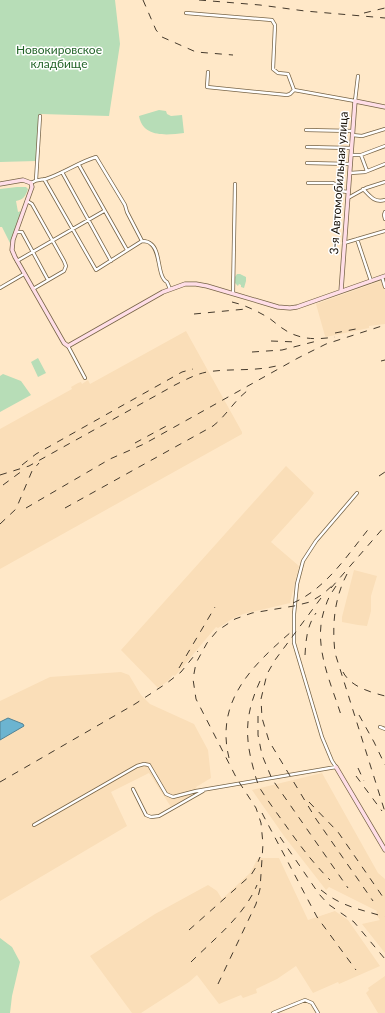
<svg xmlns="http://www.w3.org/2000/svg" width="385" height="1013" font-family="Lato,sans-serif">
  <rect width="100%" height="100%" fill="#ffe8c8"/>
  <path fill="#fadeb8" d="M381,281L385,291V324L369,326V328L326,337L325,336L316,304Z
    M186,331L242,432V434L0,569V429L72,389L71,387L78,383L81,382L82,384L88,380L90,384Z
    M286,466L314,493L309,500L271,542L299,566L290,603L243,614L232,619L218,628L216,627L175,676L173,675L168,681L158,688L121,650Z
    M354,570L377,576L371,596V611L367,626L358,625L342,622V617Z
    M121,672L129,675L141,695L150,704L194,724L208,750L211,778L196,787L197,789L195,790L197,793L171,807L149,773L111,792L127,826L0,901V701L50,677Z
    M322,773L378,873L385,879V953L362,924L380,920L376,914L377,911L329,887L326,890L284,836L252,790Z
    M258,858H279L308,920L335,911L348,920L380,966L339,984L338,982L313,993L296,966L277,979L256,989L257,993L243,998L241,995L219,1004L197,975L189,982L141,1013H132L90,956L155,914L208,885L217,891L222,899L250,873Z
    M385,976V1013H378L366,993L369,990L368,988Z"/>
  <path fill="#b7ddb7" d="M0,0H115L120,44L109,116L41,114L36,161L0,162Z
    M159,110L166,111L167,114L171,116L182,115L184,133C167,135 143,138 139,116Z
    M17,187H26L28,189C25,197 24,199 16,201L18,212L21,211L10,243L2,227H0V189Z
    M237,274H240L246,277V281L244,288L241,287V285L239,284L238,286L235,283V277Z
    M38,358L46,373L38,377L31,362Z
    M3,374L21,381L31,395L0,412V376Z
    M0,938L12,947L20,962L12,996L10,1013H0Z"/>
  <path fill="#6cb4d0" stroke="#528293" d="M8,718L23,724L24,726L0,740V722Z"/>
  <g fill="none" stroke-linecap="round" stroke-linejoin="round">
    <g stroke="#776447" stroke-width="4">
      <path id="street" d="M186,13L272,20L275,25L273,69L278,73L288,74L294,90
        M208,72L207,87L287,95L290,94L294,90L355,101L358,76
        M306,130L353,131
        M352,135L362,136L385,129
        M307,147L351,148
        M351,155H361L385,146
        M361,155L367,171
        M307,163L350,164
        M79,165L127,250
        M62,172L111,261
        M350,173L365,172L385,164
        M44,179L96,270L142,241
        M36,180L40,116
        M31,183C37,179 40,180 46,179C64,173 79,162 96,157L125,205L127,212L142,241
        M308,183H333L335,184L340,191L348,192
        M363,189C370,196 374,203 385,200
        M348,198L366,188L385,182
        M27,201L32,204L64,261L66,266L64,271L33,289
        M385,212L384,215L385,219
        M16,232H22L48,280
        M357,239L371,281
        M142,241C145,241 149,242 151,244C161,251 157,277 167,282L170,289
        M344,243L385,231
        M17,261L104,211
        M382,277L385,287
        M0,288L24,274
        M233,293L235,184
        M68,346L85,378
        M380,727L385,729
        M133,789L146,815L151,817L159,816L203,791
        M34,825L137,766L144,764L149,765L166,794L173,797L196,791L336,767L332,761L322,737L294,643V614L297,584L303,561L316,541L357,493
        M273,1013L305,1000L312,1003L318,1013"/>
    </g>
    <g stroke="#776447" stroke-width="5">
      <path id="secondary" d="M0,184L23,180L31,183L32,187L13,240L12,250L15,257L64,343L68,346L163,292L185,284H196L207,286L278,307L290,308L297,307L385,276
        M341,291L355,101L385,107
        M336,767L385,850"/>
    </g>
    <use href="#street" stroke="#fff" stroke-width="2.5"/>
    <use href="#secondary" stroke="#ffdee7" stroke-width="3.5"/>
    <path stroke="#453a2c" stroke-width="1" stroke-dasharray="7 7" stroke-linecap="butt" d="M143,0L156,30L162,37L196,52L233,55
      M199,0L260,5L305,11L385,18
      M364,13L385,8
      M232,302C245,305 257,311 269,318C277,324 284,331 295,335C308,340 321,339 335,337
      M194,314L246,309
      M335,333L361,328
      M271,341L297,342
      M252,352L282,350L317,341
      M381,361L385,360
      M135,443L170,424
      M22,465L36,454L182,372L193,369
      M0,475L29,466L175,385C185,380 196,374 207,372C231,368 256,372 280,365
      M379,476L385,472
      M3,485L22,471
      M26,508L110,459L144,444L298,358L326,344L385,325
      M65,508L213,426C226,416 234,401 247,391
      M0,524L16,509L32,471L39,463
      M347,574C334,599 332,625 335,653L385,812
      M336,586C332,592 328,598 326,605C311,642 330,680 341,715
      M331,588L385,526
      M321,598L275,660L267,674L261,699L262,718L269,741L316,819L373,901
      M293,603C327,588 348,554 371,526
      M305,655C306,639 307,626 316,613
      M179,668L215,607
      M343,672C351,687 370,692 385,696
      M260,681C246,712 244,734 253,767C255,775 257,783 261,790C268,801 276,812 284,823C298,843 312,862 330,880
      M359,715L374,742L385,765
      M258,716V735L262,755L272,779L348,888
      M229,758C215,701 252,666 291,632
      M358,768L364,781
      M356,776L382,811
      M0,782L135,704L167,683L181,672L198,651
      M309,802L338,832L385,900
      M262,813L317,917L356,970
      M280,837L319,894L328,904L354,922L385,959
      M321,890C342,907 360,909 385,917
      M189,930L251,875L256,867L260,857
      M191,962C214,939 244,916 257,885
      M218,984L256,904L260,889L263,844L261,823L256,808L237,779L196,699L193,679L196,663L207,643L217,631L235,619L252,613L294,606L310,602L323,594L334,584"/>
  </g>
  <g text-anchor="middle" stroke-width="3" stroke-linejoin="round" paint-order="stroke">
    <g font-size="12" fill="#24652a" stroke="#fff">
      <text x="59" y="54">Новокировское<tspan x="59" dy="14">кладбище</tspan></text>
    </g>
    <g font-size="12" fill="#150e04" stroke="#fff">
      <text transform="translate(339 183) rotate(-86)" y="4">3-я Автомобильная улица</text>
    </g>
  </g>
</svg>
